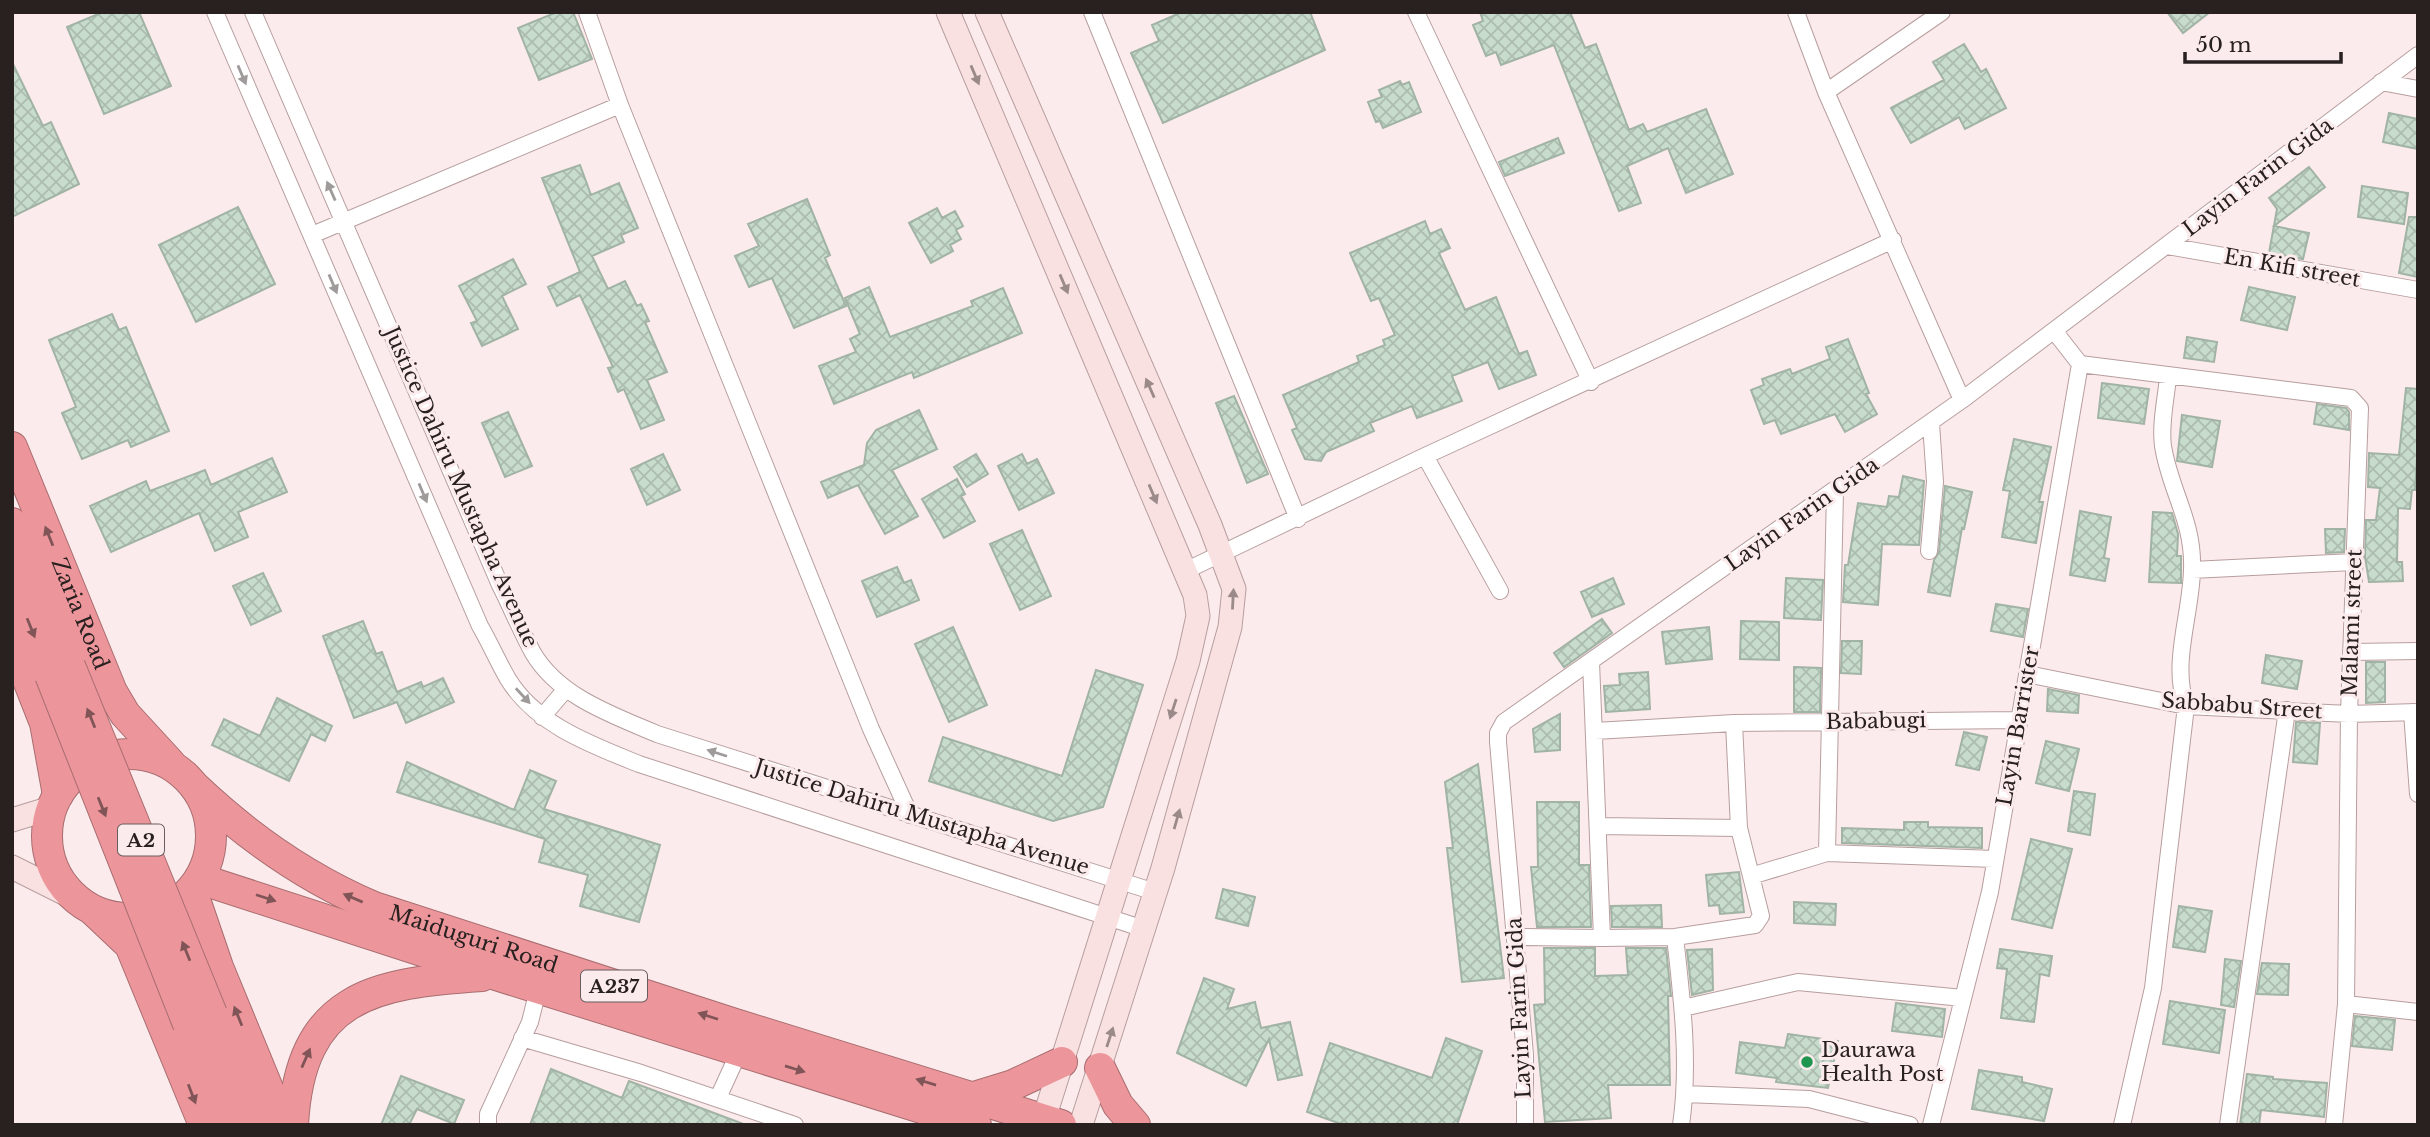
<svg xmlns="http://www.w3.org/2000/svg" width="2430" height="1137" font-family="'Libre Baskerville',serif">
  <defs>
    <pattern id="building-cross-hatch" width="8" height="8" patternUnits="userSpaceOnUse" patternTransform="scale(1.75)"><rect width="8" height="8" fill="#c8dccd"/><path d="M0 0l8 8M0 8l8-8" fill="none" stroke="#acbcb0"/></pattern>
  </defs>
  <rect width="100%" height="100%" fill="#fcebec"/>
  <path fill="url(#building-cross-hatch)" stroke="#a0b3a4" stroke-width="2" d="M103,12H139L171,86L104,114L67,27Z
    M557,12H573L592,59L539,80L518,28Z
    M1182,12H1310L1325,50L1163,123L1131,53L1159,41L1152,25Z
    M1480,12H1570L1585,48L1596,44L1629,130L1643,124L1647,132L1706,109L1733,174L1686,193L1668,148L1627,166L1641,203L1619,211L1554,45L1501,65L1496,52L1486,56L1473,25L1483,21Z
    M2167,12H2210L2183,33Z
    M1964,44L1981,72L1986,69L2006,108L1965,129L1959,117L1911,143L1891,108L1944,80L1933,62Z
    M12,62L43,126L51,122L79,184L12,217Z
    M1400,81L1402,85L1409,82L1421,112L1383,128L1380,121L1376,122L1368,102L1382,97L1379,90Z
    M2389,113L2418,119V149L2383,142Z
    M1558,138L1564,153L1505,176L1499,162Z
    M580,165L591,195L619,183L638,228L621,235L624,242L592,256L608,289L625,281L637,306L641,304L649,321L645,322L667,372L647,380L664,420L641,429L624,389L618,392L608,368L613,367L580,295L557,306L548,287L580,272L542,178Z
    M2309,167L2325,187L2274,226L2309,233L2303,259L2269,253L2277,209L2269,198Z
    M2362,186L2408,193L2404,224L2358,217Z
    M807,199L830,255L825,258L846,306L794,328L772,278L749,287L735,256L759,246L748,224Z
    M238,207L275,284L196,322L159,245Z
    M937,208L942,218L955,211L963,226L956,230L961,239L950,245L953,251L931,263L909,223Z
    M2409,217H2418V277L2399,273Z
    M1425,221L1430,234L1441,229L1450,248L1439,253L1465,310L1496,297L1519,354L1527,351L1536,375L1499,389L1488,362L1452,376L1462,401L1417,418L1412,406L1370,423L1374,431L1326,452L1321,461L1305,459L1292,430L1297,428L1283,395L1359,362L1357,356L1385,345L1383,340L1395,335L1379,298L1371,301L1350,253Z
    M513,259L526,284L502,296L518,329L482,346L471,323L477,321L459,286Z
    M869,287L890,337L973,306L971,301L1003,288L1022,333L914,378L912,372L834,404L819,366L856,352L850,339L860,334L845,298Z
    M2249,287L2295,297L2287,330L2241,320Z
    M112,314L119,330L126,327L169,431L131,447L128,440L82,459L62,413L76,407L49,340Z
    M2187,337L2217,342L2214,362L2184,358Z
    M1848,339L1869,393L1866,394L1877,414L1845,432L1835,414L1781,434L1775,420L1764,424L1751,390L1764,385L1762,379L1790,369L1792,374L1830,359L1826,347Z
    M2102,383L2149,389L2144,424L2098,418Z
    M2406,388L2418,389V442L2415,490H2412L2410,509L2398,508L2397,562H2402L2403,581L2369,582L2365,557L2366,520H2376L2380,488L2368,487L2369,453L2399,455Z
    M1234,396L1268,474L1247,483L1216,403Z
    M2317,404L2346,408L2349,412V430L2314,424Z
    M919,410L937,449L892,470L918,516L885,534L858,485L828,498L821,482L864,465L867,443L876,430Z
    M508,412L532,466L505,477L482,423Z
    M2182,415L2220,421L2212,467L2177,461Z
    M2014,439L2051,447L2039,502H2043L2036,543L2002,537L2010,491L2003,490Z
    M663,454L680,490L647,505L631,469Z
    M976,454L988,474L967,487L954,467Z
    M1022,454L1027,464L1037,459L1054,493L1019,510L998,466Z
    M272,458L287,492L238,512L248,537L215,551L199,513L111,552L90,506L146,481L150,491L205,470L211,485Z
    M1903,476L1924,481L1919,545L1882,544L1878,605L1843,602L1845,565H1848L1858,503L1887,507L1889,496L1899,497Z
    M957,479L965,494L961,496L975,521L944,538L922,499Z
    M1945,486L1972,492L1964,529L1962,528L1950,596L1928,592L1934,560L1939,552Z
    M2080,511L2111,517L2104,558L2109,559L2105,581L2070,575Z
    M2153,512L2172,513L2178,534L2177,556H2181V583L2149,582Z
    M2325,529H2345L2344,552L2326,553Z
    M1022,530L1051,596L1020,610L990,544Z
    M897,567L904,583L911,580L919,600L877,617L862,581Z
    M263,573L281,611L251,625L233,586Z
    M1613,578L1624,604L1592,617L1581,592Z
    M1786,578L1823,580L1821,620L1784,618Z
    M1996,604L2028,609L2023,637L1991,631Z
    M1602,619L1612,633L1564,667L1554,653Z
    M363,621L376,654L382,652L397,692L421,682L423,687L443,678L454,702L406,723L397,702L354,718L323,636Z
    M1741,621L1779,622V660L1740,659Z
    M953,627L987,705L949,722L915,644Z
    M1709,627L1712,659L1666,664L1662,632Z
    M1842,641H1862L1861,674L1841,673Z
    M2266,655L2302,661L2297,689L2262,683Z
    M2366,662H2385V702L2366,703Z
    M1794,667L1821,668L1820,712H1794Z
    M1096,670L1143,685L1103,807L1053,821L929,781L943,737L1062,776Z
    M1648,672L1650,709L1606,712L1604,686L1620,685L1619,674Z
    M2048,689L2079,695L2078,713L2047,711Z
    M277,698L332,726L325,741L311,734L289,781L212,745L224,719L260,736Z
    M1560,714V750L1535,752L1533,729Z
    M2296,722L2320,723L2317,764L2293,762Z
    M1964,732L1987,737L1979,770L1956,765Z
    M2046,741L2079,749L2069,791L2036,783Z
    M407,762L514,810L530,770L556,781L544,809L660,845L639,922L580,906L588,875L539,862L545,839L397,792Z
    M1478,764L1504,978L1462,982L1447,848H1453L1445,782Z
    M2074,791L2095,794L2090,835L2068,831Z
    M1537,802H1579V865H1589L1591,927H1537L1531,867H1538Z
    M1904,822H1928V827L1982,828V848L1842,843V828L1904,830Z
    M2031,839L2072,849L2052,928L2012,919Z
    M1739,872L1744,912L1720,914L1719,905L1709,906L1706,875Z
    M1223,889L1255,897L1248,926L1216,918Z
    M1794,902L1836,904L1835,925L1794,923Z
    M1661,905L1662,927H1612L1611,906Z
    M2179,906L2212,911L2205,952L2173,947Z
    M1544,948H1595V976L1628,975L1626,948H1666L1671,996H1668L1670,1085H1608L1611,1118L1545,1122L1534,1005L1545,1004Z
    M1712,949L1713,990L1692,995L1687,950Z
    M2000,949L2052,956L2049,976L2040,974L2034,1022L2001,1018L2007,969L1997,968Z
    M2225,959L2241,961L2234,1007L2221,1005Z
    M2262,963L2289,964L2288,995L2257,994Z
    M1204,978L1234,989L1227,1009L1255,1002L1261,1028L1290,1022L1302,1075L1278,1080L1269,1039L1246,1086L1177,1053Z
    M2170,1001L2225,1010L2219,1053L2163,1044Z
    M1896,1003L1945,1009L1942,1037L1892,1031Z
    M2355,1016L2395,1020L2392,1050L2352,1046Z
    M1788,1034L1838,1041L1828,1088L1776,1082L1777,1078L1736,1073L1740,1042L1785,1048Z
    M1446,1038L1482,1051L1457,1125H1344L1307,1112L1330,1043L1432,1078Z
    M551,1069L622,1098L629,1081L746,1125H530Z
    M1979,1070L2022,1077V1082L2052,1089L2044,1121L1972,1109Z
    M2247,1074L2273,1077V1079L2327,1083L2324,1117L2261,1110L2259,1125H2240Z
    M401,1076L464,1100L454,1124L417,1109L409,1125H381Z"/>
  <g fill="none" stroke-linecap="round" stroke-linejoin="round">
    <g stroke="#b79e9e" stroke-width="18">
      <path id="street" d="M215,12L480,626C490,643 498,662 508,679C536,725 592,745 639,764L1144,929
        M253,12L500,585C511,607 521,631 533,653C559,697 613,715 657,734L1155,892
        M587,12L620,105
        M1092,12L1298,519
        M1416,12L1591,382
        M1796,12L1826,92L1962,400
        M2381,82L2418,89
        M1826,92L1942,12
        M312,235L620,105L871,729L910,815
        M2167,246L2418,290
        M2080,364L2351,398L2360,408L2349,714L2346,1004L2334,1125
        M1425,456L1500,591
        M1929,551L1935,482L1931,423
        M2192,570L2354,562
        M1185,571L1425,456L1893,240
        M2351,652L2418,651
        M1591,662L1602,938L1675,937L1755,925L1761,916L1739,828L1734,723
        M2027,674L2186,706L2349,714L2418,712
        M2412,712L2418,794
        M542,717L566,689
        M1595,731L1734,723L2019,720
        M1600,826L1739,828
        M1827,853L1835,492
        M1751,876L1827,853L1995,859
        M1517,937L1602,938
        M1675,937C1682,999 1690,1063 1681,1125
        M2346,1004L2418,1012
        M1683,1008L1798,982L1963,998
        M522,1038L641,1073L795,1125
        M1685,1094L1809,1099L1910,1125
        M718,1098L739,1052
        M488,1125V1114L530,1022L539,986
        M1525,1125V1055L1498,742V733L1504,722L1962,400L2418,55
        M1931,1125L1990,892L2080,364L2055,332
        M2122,1125L2153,988L2186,706C2171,663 2191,615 2192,570C2194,521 2170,491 2163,446C2160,424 2166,399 2168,377
        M2228,1125L2287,710"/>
    </g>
    <g stroke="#b79e9e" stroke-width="25">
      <path id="secondary" d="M948,12L1195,595L1198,616L1188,661L1042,1125
        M987,12L1210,525L1234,589L1230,627L1163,868L1081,1125
        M12,820L51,808
        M12,867L78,900"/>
    </g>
    <g stroke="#a86d70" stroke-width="32">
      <g id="highway">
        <path id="s1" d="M12,447L112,692L125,714L170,763"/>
        <path d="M12,523L70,666"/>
        <path d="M12,582L50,675"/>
        <path d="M12,640L45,723L58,795"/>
        <circle cx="129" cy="836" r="82"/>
        <path id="s2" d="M196,788C250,839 306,878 374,907L732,1023L1061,1125"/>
        <path d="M200,879L496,975L976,1125"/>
        <path d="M192,891L218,967L283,1125"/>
        <path d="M94,911L130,945L204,1125"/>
        <path d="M212,1014L256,1125"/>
        <path d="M188,1024L228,1125"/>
        <path d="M1100,1068L1118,1105L1135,1125"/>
        <path d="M974,1097L1013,1085L1062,1062"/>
        <path d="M293,1125C300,996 373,983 482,976"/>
      </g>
    </g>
    <use href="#street" stroke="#fff" stroke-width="16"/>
    <use href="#secondary" stroke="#f9e0e1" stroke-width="23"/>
    <use href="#highway" stroke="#ec969b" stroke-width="30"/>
    <g stroke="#a86d70" stroke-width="32" stroke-linecap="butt">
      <path id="highway-bridge" d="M70,666L212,1014
        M50,675L188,1024"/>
    </g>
    <use href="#highway-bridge" stroke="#ec969b" stroke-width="30"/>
  </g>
  <defs><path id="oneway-solid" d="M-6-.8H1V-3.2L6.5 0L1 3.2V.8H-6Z" transform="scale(1.75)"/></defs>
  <g fill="#9f9b9b">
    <use href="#oneway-solid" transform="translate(242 75) rotate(67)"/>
    <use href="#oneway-solid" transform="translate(331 191) rotate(-114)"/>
    <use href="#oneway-solid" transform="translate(333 284) rotate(67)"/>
    <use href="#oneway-solid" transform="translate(423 493) rotate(67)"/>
    <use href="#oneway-solid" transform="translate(523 696) rotate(47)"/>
    <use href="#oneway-solid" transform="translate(717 753) rotate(-162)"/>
  </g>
  <g fill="#9b8a8a">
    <use href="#oneway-solid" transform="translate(975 75) rotate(67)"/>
    <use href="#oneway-solid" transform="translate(1064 284) rotate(67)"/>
    <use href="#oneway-solid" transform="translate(1150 388) rotate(-114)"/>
    <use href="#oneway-solid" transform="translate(1153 494) rotate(67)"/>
    <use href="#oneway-solid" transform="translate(1233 599) rotate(-87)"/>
    <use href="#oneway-solid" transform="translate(1173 709) rotate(108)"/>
    <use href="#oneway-solid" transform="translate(1177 819) rotate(-74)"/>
    <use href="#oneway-solid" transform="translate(1110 1037) rotate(-72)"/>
  </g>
  <g fill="#815557">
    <use href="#oneway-solid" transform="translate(49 536) rotate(-112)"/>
    <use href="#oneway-solid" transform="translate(31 628) rotate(68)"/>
    <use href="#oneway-solid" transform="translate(91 718) rotate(-112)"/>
    <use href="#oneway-solid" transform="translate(102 807) rotate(68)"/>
    <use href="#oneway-solid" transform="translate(266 898) rotate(18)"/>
    <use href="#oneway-solid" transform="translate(353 898) rotate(-157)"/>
    <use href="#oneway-solid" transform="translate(186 951) rotate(-112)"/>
    <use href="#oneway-solid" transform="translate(238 1016) rotate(-112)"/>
    <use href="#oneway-solid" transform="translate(708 1016) rotate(-162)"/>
    <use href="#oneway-solid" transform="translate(306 1058) rotate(-66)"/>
    <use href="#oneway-solid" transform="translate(795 1069) rotate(17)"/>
    <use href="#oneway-solid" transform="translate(926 1082) rotate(-163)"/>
    <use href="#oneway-solid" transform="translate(192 1094) rotate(69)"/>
  </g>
  <circle fill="#209550" stroke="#fcebec" stroke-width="2.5" cx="1807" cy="1062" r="7"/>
  <g text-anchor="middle" stroke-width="6" stroke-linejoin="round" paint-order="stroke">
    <g fill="#fcebec" stroke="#685d5d" stroke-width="2">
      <rect x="118" y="824.5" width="46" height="31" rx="5"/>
      <rect x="581" y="970.5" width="66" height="31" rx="5"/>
    </g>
    <g font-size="19" font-weight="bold" fill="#292020">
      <text x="141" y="847">A2</text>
      <text x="614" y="993">A237</text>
    </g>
    <g font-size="21" fill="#292020" stroke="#fcebec">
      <text transform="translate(2258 177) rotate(-37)" y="7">Layin Farin Gida</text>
      <text transform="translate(2292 268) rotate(10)" y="7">En Kifi street</text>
      <text transform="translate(461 487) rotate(66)" y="7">Justice Dahiru Mustapha Avenue</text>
      <text transform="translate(1802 514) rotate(-35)" y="7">Layin Farin Gida</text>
      <text dy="7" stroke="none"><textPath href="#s1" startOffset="180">Zaria Road</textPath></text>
      <text transform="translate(2352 623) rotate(-88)" y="7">Malami street</text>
      <text transform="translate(2242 706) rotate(4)" y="7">Sabbabu Street</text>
      <text transform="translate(1876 721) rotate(-1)" y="7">Bababugi</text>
      <text transform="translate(2018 726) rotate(-80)" y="7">Layin Barrister</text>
      <text transform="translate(922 817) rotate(17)" y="7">Justice Dahiru Mustapha Avenue</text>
      <text dy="7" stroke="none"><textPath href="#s2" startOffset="320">Maiduguri Road</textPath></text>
      <text transform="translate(1519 1008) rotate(-93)" y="7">Layin Farin Gida</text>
    </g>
    <g font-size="21" fill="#292020" stroke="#fcebec" text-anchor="start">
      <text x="1821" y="1057">Daurawa<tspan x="1821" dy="24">Health Post</tspan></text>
    </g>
  </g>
  <rect width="2430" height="1137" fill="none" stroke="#292020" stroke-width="28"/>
  <path d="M2185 52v10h156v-10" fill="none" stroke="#292020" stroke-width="3.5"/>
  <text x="2196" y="52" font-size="21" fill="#292020" stroke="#fcebec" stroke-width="5" paint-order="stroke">50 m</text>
</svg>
